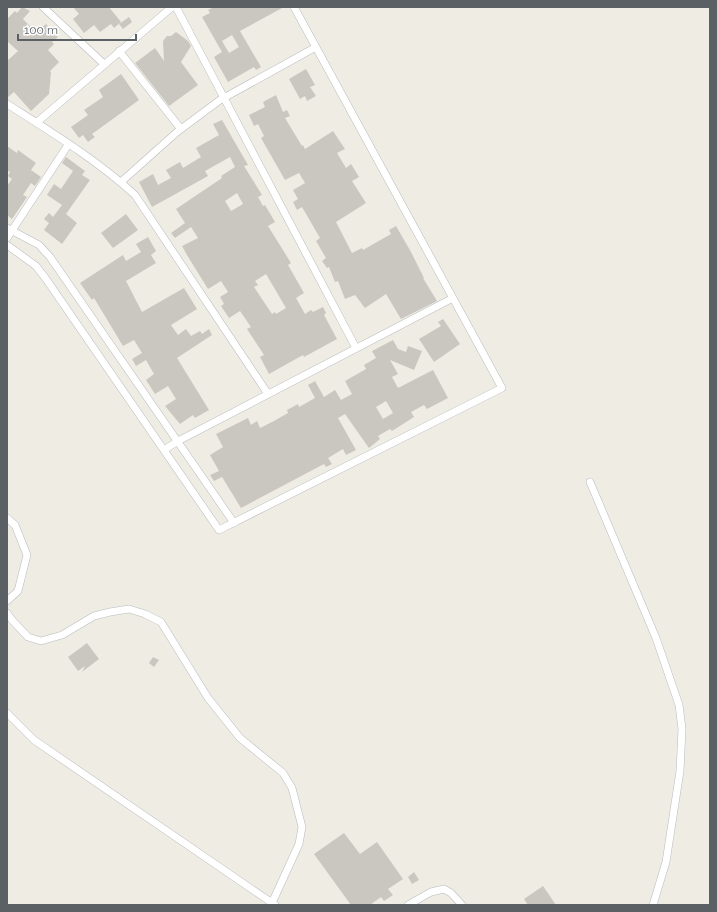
<svg xmlns="http://www.w3.org/2000/svg" width="717" height="912" font-family="Raleway,sans-serif">
  <rect width="100%" height="100%" fill="#efece3"/>
  <path fill="#cac7c0" fill-rule="evenodd" d="M22,7L30,11L23,19L36,32L46,24L58,37L52,42L54,44L48,50L59,62L50,71L51,72L49,94L31,111L14,92L7,98V61L18,51L7,41V19L15,11L17,13Z
    M73,7H109L121,22L114,28L111,24L100,32L94,25L84,33L73,19L79,14Z
    M214,7H284L240,31L261,67L256,70L254,67L228,82L214,57L222,52L202,17L210,13L208,10ZM232,35L239,47L229,53L222,41Z
    M129,17L132,22L123,29L119,24Z
    M176,32L188,41L191,46L181,62L198,85L169,106L135,63L155,48L164,61L163,41L167,36H171Z
    M306,69L315,85L310,87L316,96L307,101L305,96L300,99L289,79Z
    M121,74L139,100L92,134L95,137L88,142L83,135L79,138L71,127L88,115L84,110L103,97L99,90Z
    M276,95L283,112L287,110L290,116L285,118L302,146L303,145L305,149L333,131L345,149L337,153L346,168L351,164L359,177L352,181L366,203L336,222L352,253L362,248L363,250L391,234L389,230L396,226L411,252L424,278H423L437,301L401,319L386,294L365,308L355,295L345,299L338,281L335,282L329,267L327,268L322,261L326,258L316,241L320,238L302,207L297,210L293,202L298,199L293,190L305,183L299,173L285,180L261,138L264,136L258,124L254,126L249,115L265,107L263,102Z
    M222,120L248,165L244,166L262,195L258,197L263,206L265,205L275,222L268,226L291,263L288,265L304,293L296,298L305,314L311,310L313,312L323,307L326,313L324,315L337,339L304,357L303,355L269,374L260,357L264,355L247,329L251,327L240,311L229,318L221,306L224,304L220,297L228,292L221,281L208,289L187,255L182,246L198,238L191,227L175,238L171,233L185,223L176,209L222,178L221,176L235,167L230,157L205,171L208,176L152,207L139,182L153,174L158,185L171,178L166,170L180,162L183,168L201,157L196,148L219,135L213,124ZM237,193L243,204L231,211L225,201ZM266,274L286,308L276,314L275,312L272,314L254,287L258,285L255,281Z
    M7,146L17,153L18,150L36,163L31,170L41,177L35,186L31,183L23,195L27,197L12,219L7,215V186L12,179L8,176L10,172L7,170Z
    M66,157L85,171L82,175L90,180L66,214L77,223L62,244L44,230L49,223L44,219L49,213L53,217L62,205L47,195L54,184L61,189L73,171L62,163Z
    M126,214L138,230L113,248L101,233Z
    M148,237L156,251L151,255L156,263L126,281L142,312L184,288L197,309L171,325L178,335L186,329L191,336L200,331L202,334L209,329L212,335L177,358L209,410L195,418L193,415L180,424L165,406L176,399L168,386L155,394L146,380L154,374L146,360L136,366L132,359L142,353L134,340L123,346L94,298L92,300L80,283L123,255L126,261L141,252L136,244Z
    M443,319L460,344L434,362L419,339L441,326L438,322Z
    M393,340L398,349L406,352L408,346L422,351L414,370L390,360L398,374L392,377L398,388L433,370L448,398L427,409L424,405L411,412L414,417L392,431L390,429L378,436L380,439L369,448L345,414L338,418L356,450L346,455L343,449L328,458L332,464L326,467L324,464L241,508L222,477L214,481L210,475L219,471L210,455L223,447L216,434L248,418L251,425L257,421L260,428L274,421L288,413L287,410L298,404L299,407L315,398L308,385L315,381L324,397L335,390L341,400L352,394L345,381L366,369L364,365L376,358L372,351ZM386,401L393,413L383,419L376,407Z
    M87,643L99,659L82,672L85,666L78,671L68,657Z
    M153,657L159,660L154,667L149,663Z
    M344,833L360,854L377,842L403,879L388,889L393,895L384,901L381,897L370,905H351L314,854Z
    M414,872L419,880L412,884L408,877Z
    M543,886L556,905H528L524,899Z"/>
  <g fill="none" stroke-linecap="round" stroke-linejoin="round">
    <g stroke="#b8bbc0" stroke-width="8">
      <path id="street" d="M43,7L104,64
        M176,7L356,348
        M119,51L181,129
        M7,104C51,132 97,160 135,195L268,394
        M36,123L172,7
        M121,182L177,132L220,100L316,47
        M7,228L39,245L50,257L234,523
        M7,238L68,145
        M7,245L36,266L46,279L219,530L502,388L294,7
        M164,450L178,441L453,298
        M590,482L656,638L679,705L682,729L680,771L666,862L653,905
        M7,518L15,525L27,555L18,591L7,601
        M7,613L12,620L28,637L41,641L62,635L94,616L110,612L129,609L145,614L161,622L208,698L240,738L283,773L292,788L302,827L299,844L272,903
        M7,713L34,740L275,905
        M408,905L431,892L444,889L451,893L462,905"/>
    </g>
    <use href="#street" stroke="#fff" stroke-width="7"/>
  </g>
  <rect width="717" height="912" fill="none" stroke="#5b6065" stroke-width="16"/>
  <path d="M18 34v6h118v-6" fill="none" stroke="#5b6065" stroke-width="2"/>
  <text x="24" y="34" font-size="12" fill="#5b6065" stroke="#ffffff" stroke-width="3" paint-order="stroke">100 m</text>
</svg>
